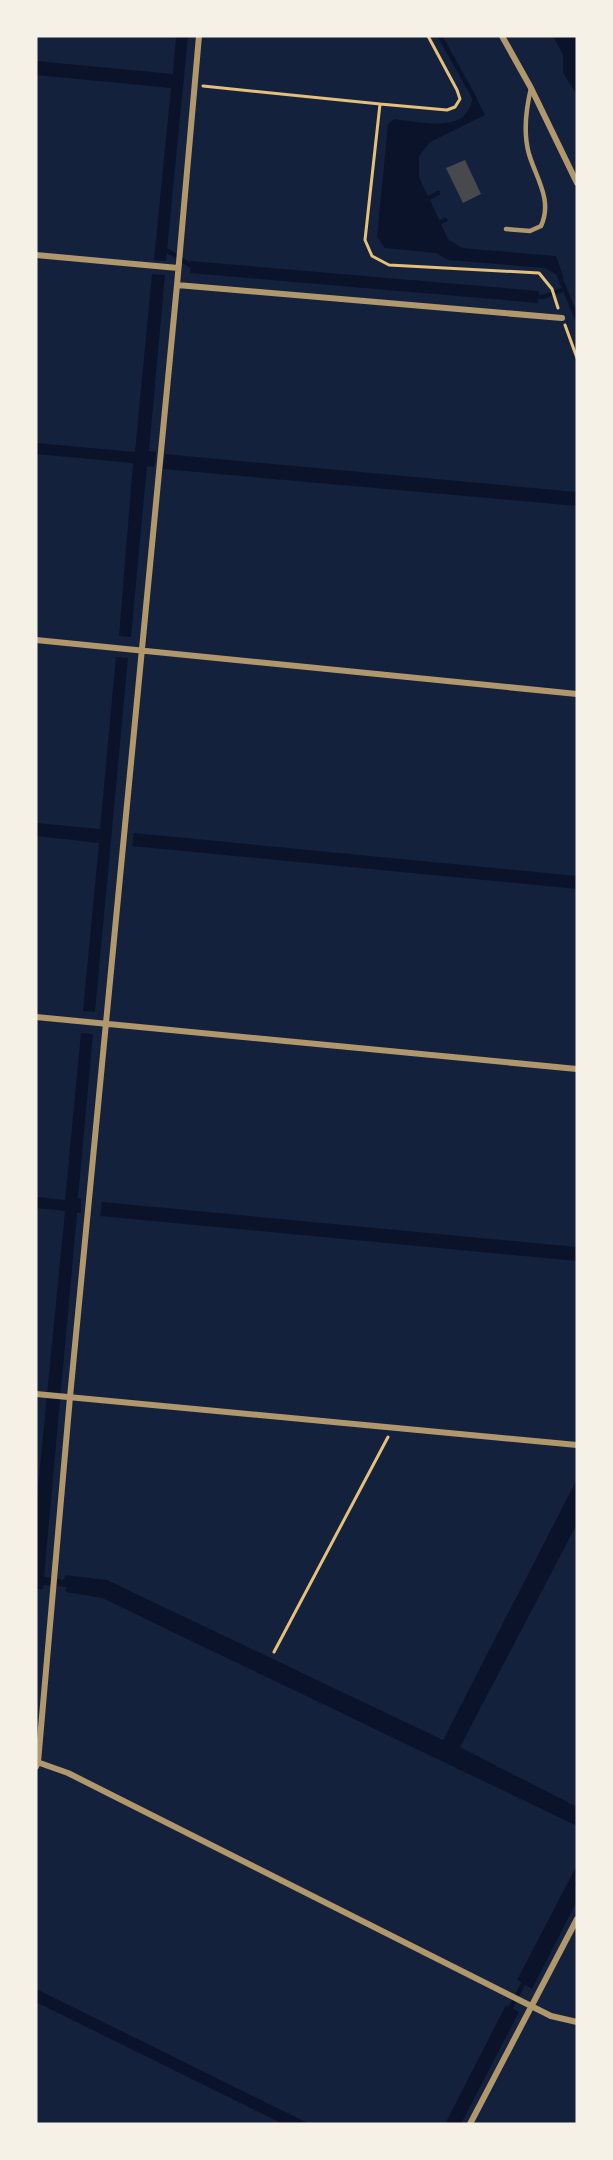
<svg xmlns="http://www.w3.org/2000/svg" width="613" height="2160" font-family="Merriweather,serif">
  <rect width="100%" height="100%" fill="#14213d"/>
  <path fill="#0b132b" d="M176,36H188L166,261L154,260L171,88L36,75V61L173,74Z
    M553,36H577V95L563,73V55Z
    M474,94L485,115L430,142L419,156V177L448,239L462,248L556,256L564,279L545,268L448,260L436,253L385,248L377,237L388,124L394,119C412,121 456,131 467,112C471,107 472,99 474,94Z
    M191,261L539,291L538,303L190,273Z
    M152,274L165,275L149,451L156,452L154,467L147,466L131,637L119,636L133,463L36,454V443L135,452Z
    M165,454L577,492V506L163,469Z
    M116,657L128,658L95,1012L83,1011L99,843L36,836V823L100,829Z
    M134,833L577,876V889L132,846Z
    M81,1033L93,1034L78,1198L81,1199V1213H77L44,1577L64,1580L65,1575L107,1580L443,1740L577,1479V1524L460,1747L577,1807V1826L102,1598L66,1592V1587L44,1585L43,1589H36V1507L65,1211L36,1208V1197L65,1200Z
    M102,1202L577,1247V1261L100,1216Z
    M577,1865V1901L532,1989L517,1980Z
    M36,1989L310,2124H283L36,2002Z
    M506,2005L519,2012L461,2124H445Z"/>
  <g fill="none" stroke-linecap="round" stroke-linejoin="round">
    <path stroke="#0b132b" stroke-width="4.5" d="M440,36L475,99
      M425,200L438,193
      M435,225L445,220
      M164,251H168L190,265L196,266
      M558,273L577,319
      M533,296L543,297L565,289
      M508,2013L525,1980"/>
  </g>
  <path fill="#48494c" d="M465,160L481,194L463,203L446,168Z"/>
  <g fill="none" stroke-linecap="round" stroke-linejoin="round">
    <path stroke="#e5c07b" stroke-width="3" d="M428,36L457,90L460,99L455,107L447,110L380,104L365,240L372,256L389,265L539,273L552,289L558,308
      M203,86L380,104
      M565,325L577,358
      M274,1652L388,1437"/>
    <path stroke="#b1986c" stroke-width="4.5" d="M506,229L530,231L541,226C553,200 536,178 529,154C523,133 526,109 531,88"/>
    <path stroke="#b1986c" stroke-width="6" d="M502,36L531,88L577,183
      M36,255L178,268
      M177,285L562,318
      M36,640L577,694
      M36,1017L577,1069
      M36,1394L577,1445
      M37,1762L68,1773L551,2016L577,2022
      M36,1767L38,1762L70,1397L177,285L199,36
      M470,2124L577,1919"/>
  </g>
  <rect width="613" height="2160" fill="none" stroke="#f6f1e7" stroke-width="75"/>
</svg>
